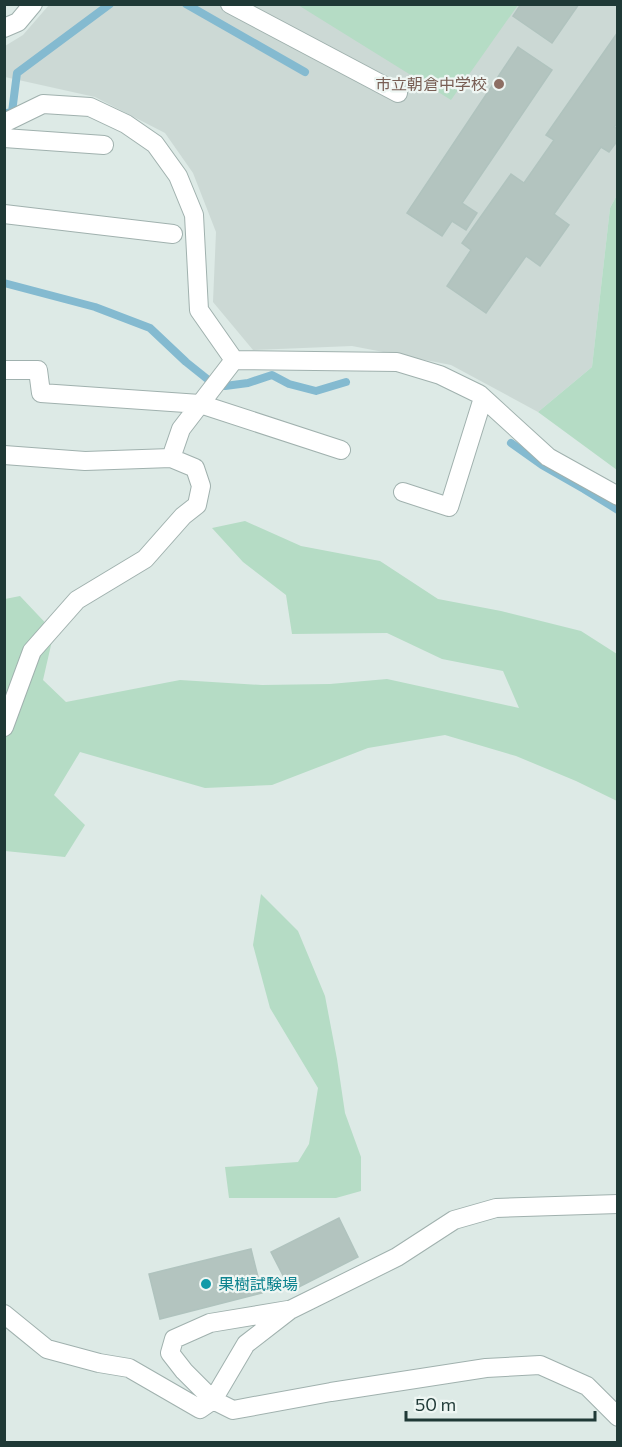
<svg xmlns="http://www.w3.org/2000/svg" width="622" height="1447" font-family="Commissioner,'Noto Sans JP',sans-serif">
  <rect width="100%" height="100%" fill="#ddeae6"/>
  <path fill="#ccd9d5" d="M49,5H617V195L610,208L592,367L538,412L451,365L352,346L253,350L213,302L216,232L193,173L165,133L95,97L5,77V46L23,35Z"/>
  <path fill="#b5dcc5" d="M298,5H518L451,100Z
    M617,195V470L538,412L592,367L610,208Z
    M245,521L301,546L380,561L438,599L501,611L581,631L617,654V801L576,781L516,756L445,735L368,748L272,785L205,788L80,752L54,795L85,825L65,857L5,851V599L20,596L54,632L43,680L66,702L180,680L262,685L330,684L387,679L519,708L503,671L442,659L387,633L292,634L286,595L243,562L212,528Z
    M261,894L298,931L325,996L337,1059L345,1113L361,1157V1191L336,1198H229L225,1167L298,1162L309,1144L318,1088L270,1008L253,945Z"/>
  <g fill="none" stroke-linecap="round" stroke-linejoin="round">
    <path stroke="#84bad0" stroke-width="8" d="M186,4L305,72
      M7,113L12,112L17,73L110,4
      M4,283L95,307L150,328L186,362L211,382
      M225,386L248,383L272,375L289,384L316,391L346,382
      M511,443L542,465L584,489L618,510"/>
  </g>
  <path fill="#b3c4bf" stroke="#b0c3be" stroke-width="1.5" d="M521,4H579L552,43L513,16Z
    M618,32V123L614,127L618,129V140L609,152L601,147L554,214L569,225L540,266L526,256L486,313L447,286L471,250L462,243L511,174L524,183L554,140L546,135Z
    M518,47L552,70L462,203L477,213L466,230L452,221L442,236L407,213Z
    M339,1218L358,1257L291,1291L271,1252Z
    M251,1249L262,1293L160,1319L149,1274Z"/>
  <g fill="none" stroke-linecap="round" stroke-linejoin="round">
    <g stroke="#a0b1ae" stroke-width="20">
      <path id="minor" d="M230,4L398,93
        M4,28L18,22L33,4
        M4,123L43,104L90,107L126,124L155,144L178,176L194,215L199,310L234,360
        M4,138L104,145
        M4,214L173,234
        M4,370H38L41,393L200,404L341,450
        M4,455L85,461L171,458L195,468L201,486L197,505L183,516L145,559L77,600L32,651L4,727
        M171,458L181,429L234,360L397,362L440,375L479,394L548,457L618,496
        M403,492L449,507L483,398
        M288,1310L210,1323L174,1339L170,1353L184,1371L213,1400L233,1410L331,1392L486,1368L540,1365L587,1386L618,1417
        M4,1314L47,1349L99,1363L129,1368L200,1409L213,1400L246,1344L290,1310L397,1257L454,1220L496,1208L618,1204"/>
    </g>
    <use href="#minor" stroke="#fff" stroke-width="18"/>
  </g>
  <circle fill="#8d6e63" stroke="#eef6f3" stroke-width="2" cx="499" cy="84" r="6"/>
  <circle fill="#0f9aa8" stroke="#eef6f3" stroke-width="2" cx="206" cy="1284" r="6"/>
  <g text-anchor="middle" stroke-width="4.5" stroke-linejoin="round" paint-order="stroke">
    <g font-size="16" fill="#785e54" stroke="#eef6f3" text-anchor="end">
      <text x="487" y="90">市立朝倉中学校</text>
    </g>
    <g font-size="16" fill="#0d838f" stroke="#eef6f3" text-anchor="start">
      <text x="218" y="1290">果樹試験場</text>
    </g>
  </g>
  <rect width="622" height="1447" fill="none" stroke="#1f3936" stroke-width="12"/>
  <path d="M406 1411v9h189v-9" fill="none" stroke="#1f3936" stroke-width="3"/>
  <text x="415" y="1411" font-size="18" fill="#1f3936" stroke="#eef6f3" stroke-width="4.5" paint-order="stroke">50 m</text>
</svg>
